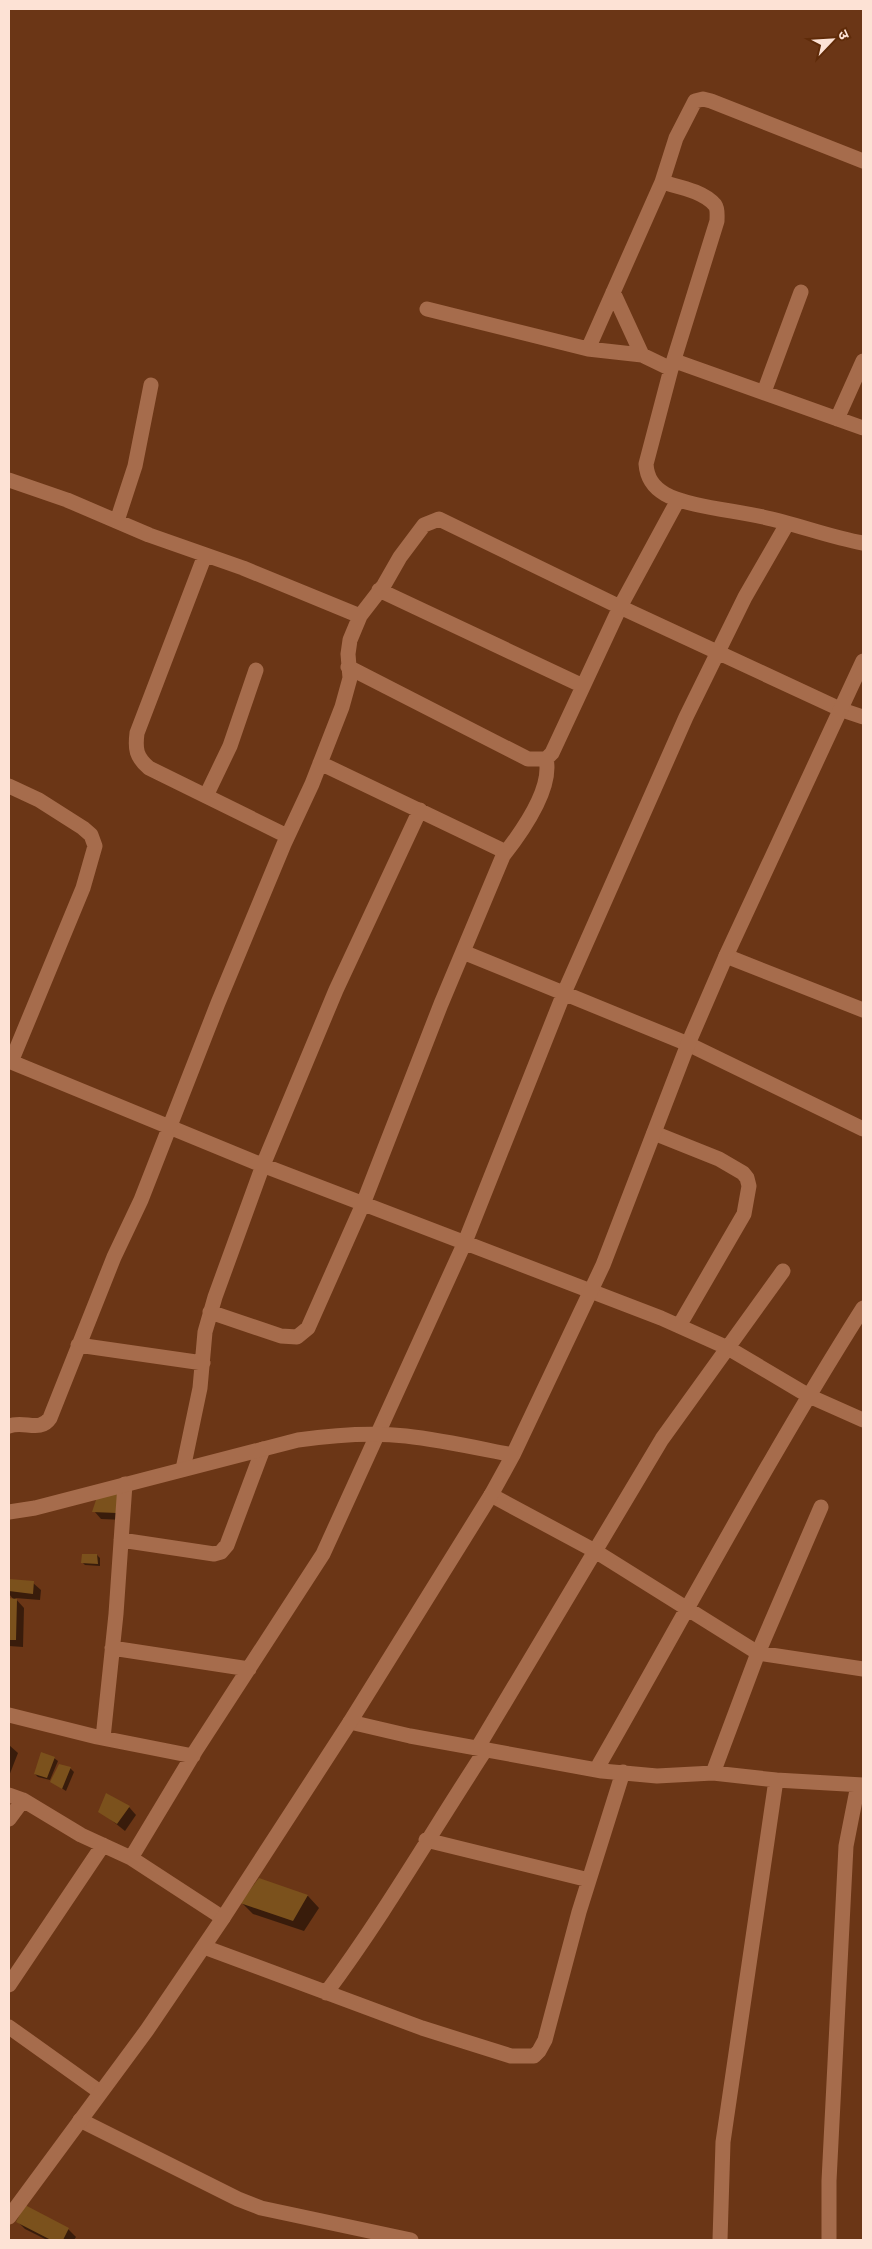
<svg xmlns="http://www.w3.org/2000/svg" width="872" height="2249" font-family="Raleway,'Noto Sans Devanagari',sans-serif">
  <rect width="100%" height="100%" fill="#6b3616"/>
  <path fill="#0007" d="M98,1498L125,1520L101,1519L94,1511Z
    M97,1555L100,1558V1566L85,1565L82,1562Z
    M9,1580L33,1583L41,1590L40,1600L15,1598L24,1608L23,1647L9,1646V1600H14L9,1594Z
    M9,1745L18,1753L9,1776Z
    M54,1758L58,1761L50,1780L38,1777L35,1774Z
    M70,1768L74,1772L66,1791L52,1782Z
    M107,1794L129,1807L136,1815L125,1831L100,1811Z
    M259,1879L308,1896L319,1908L304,1931L253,1914L242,1903Z
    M25,2207L68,2229L76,2237L74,2240H47L25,2229L18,2222Z"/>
  <path fill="#7b511c" d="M119,1493L117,1513L92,1512L97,1497Z
    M82,1554H97L98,1564L81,1563Z
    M9,1579L34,1581L33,1594L9,1591Z
    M9,1598L17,1599L16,1640H9Z
    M41,1752L55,1757L47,1778L34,1774Z
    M59,1764L71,1767L62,1789L50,1782Z
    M106,1793L130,1806L117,1824L98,1812Z
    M259,1878L308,1895L293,1921L240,1903Z
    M25,2205L69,2228L63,2240H51L16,2222Z"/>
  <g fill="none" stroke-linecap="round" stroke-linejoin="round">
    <path stroke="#a66c4c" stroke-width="15" d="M662,182C679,187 703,191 715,205C718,209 717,216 717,221L671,369
      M613,292L642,355
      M427,309L588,349L642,355L671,369L646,464C647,478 653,487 665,494C685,506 738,511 763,517C797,524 829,537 863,543
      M588,349L662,182L676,138L695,101L703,99L711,101L863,161
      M675,361L863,428
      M764,392L801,292
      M837,419L863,361
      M9,480L67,500L149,535L243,568L360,616
      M117,521L135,466L151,385
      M205,555L137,733C135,749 136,757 149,768L287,836
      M379,590L583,686
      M348,667L528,759H546L552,753L620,607L678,500
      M320,763L506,852
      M9,786L39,800L83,828L91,835L95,846L83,888L11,1062
      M206,796L230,746L256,670
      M463,952L688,1044L863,1129
      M726,956L863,1010
      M9,1061L257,1163L661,1318L728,1348L809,1396L863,1420
      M654,1133L719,1159L743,1173L747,1178L749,1186L744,1214L679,1326
      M210,1312L281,1336L297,1337L308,1328L363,1204L441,1004L503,856C521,833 553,789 546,759
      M78,1345L203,1363
      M9,1426C24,1420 40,1433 50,1418L114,1257L141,1200L218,1003L284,844L312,784L342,707L350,678L348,654L350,640L360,616L384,585L400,557L424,525L439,519L620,607L842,710L863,717
      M183,1469L200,1388L205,1332L215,1297L263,1165L336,990L420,810
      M491,1495L595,1551L758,1653L863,1669
      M121,1540L214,1554L221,1552L227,1545L263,1449
      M112,1648L249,1669
      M9,1715L97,1737L193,1756
      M350,1722L410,1736L602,1771L657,1776L713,1773L776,1780L863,1785
      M103,1738L116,1614L125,1484
      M478,1747L662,1439L783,1271
      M596,1770C685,1615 768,1458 863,1308
      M713,1773L758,1653L821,1507
      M9,1795L23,1800L81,1835L131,1858L196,1750L323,1554L465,1242L564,993L686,717L745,597L787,524
      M9,1819L23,1800
      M426,1840L589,1880
      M131,1858L223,1918
      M204,1947L422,2028L511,2056H534L539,2051L545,2040L579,1912L623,1772
      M9,1985L103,1845
      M326,1993C384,1915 433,1830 486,1749
      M9,2027L100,2092
      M80,2120L238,2199L261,2208L411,2240
      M720,2240L723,2142L776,1780
      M829,2240V2181L846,1846L858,1785"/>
    <path stroke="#a66c4c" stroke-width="15" d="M9,1512L35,1508L298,1440C334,1435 370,1432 406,1436C442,1440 477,1448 513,1455
      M9,2217L147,2030L223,1918L350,1722L491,1495L513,1455L603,1265L688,1044L726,956L863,661"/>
  </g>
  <rect width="872" height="2249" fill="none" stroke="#fde2d5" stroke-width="20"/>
  <g transform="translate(832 40) rotate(65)" stroke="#5f2b09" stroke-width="4" paint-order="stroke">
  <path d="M0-4L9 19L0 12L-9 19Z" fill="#fde2d5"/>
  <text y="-8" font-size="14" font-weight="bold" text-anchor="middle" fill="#fde2d5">उ</text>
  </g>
</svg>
